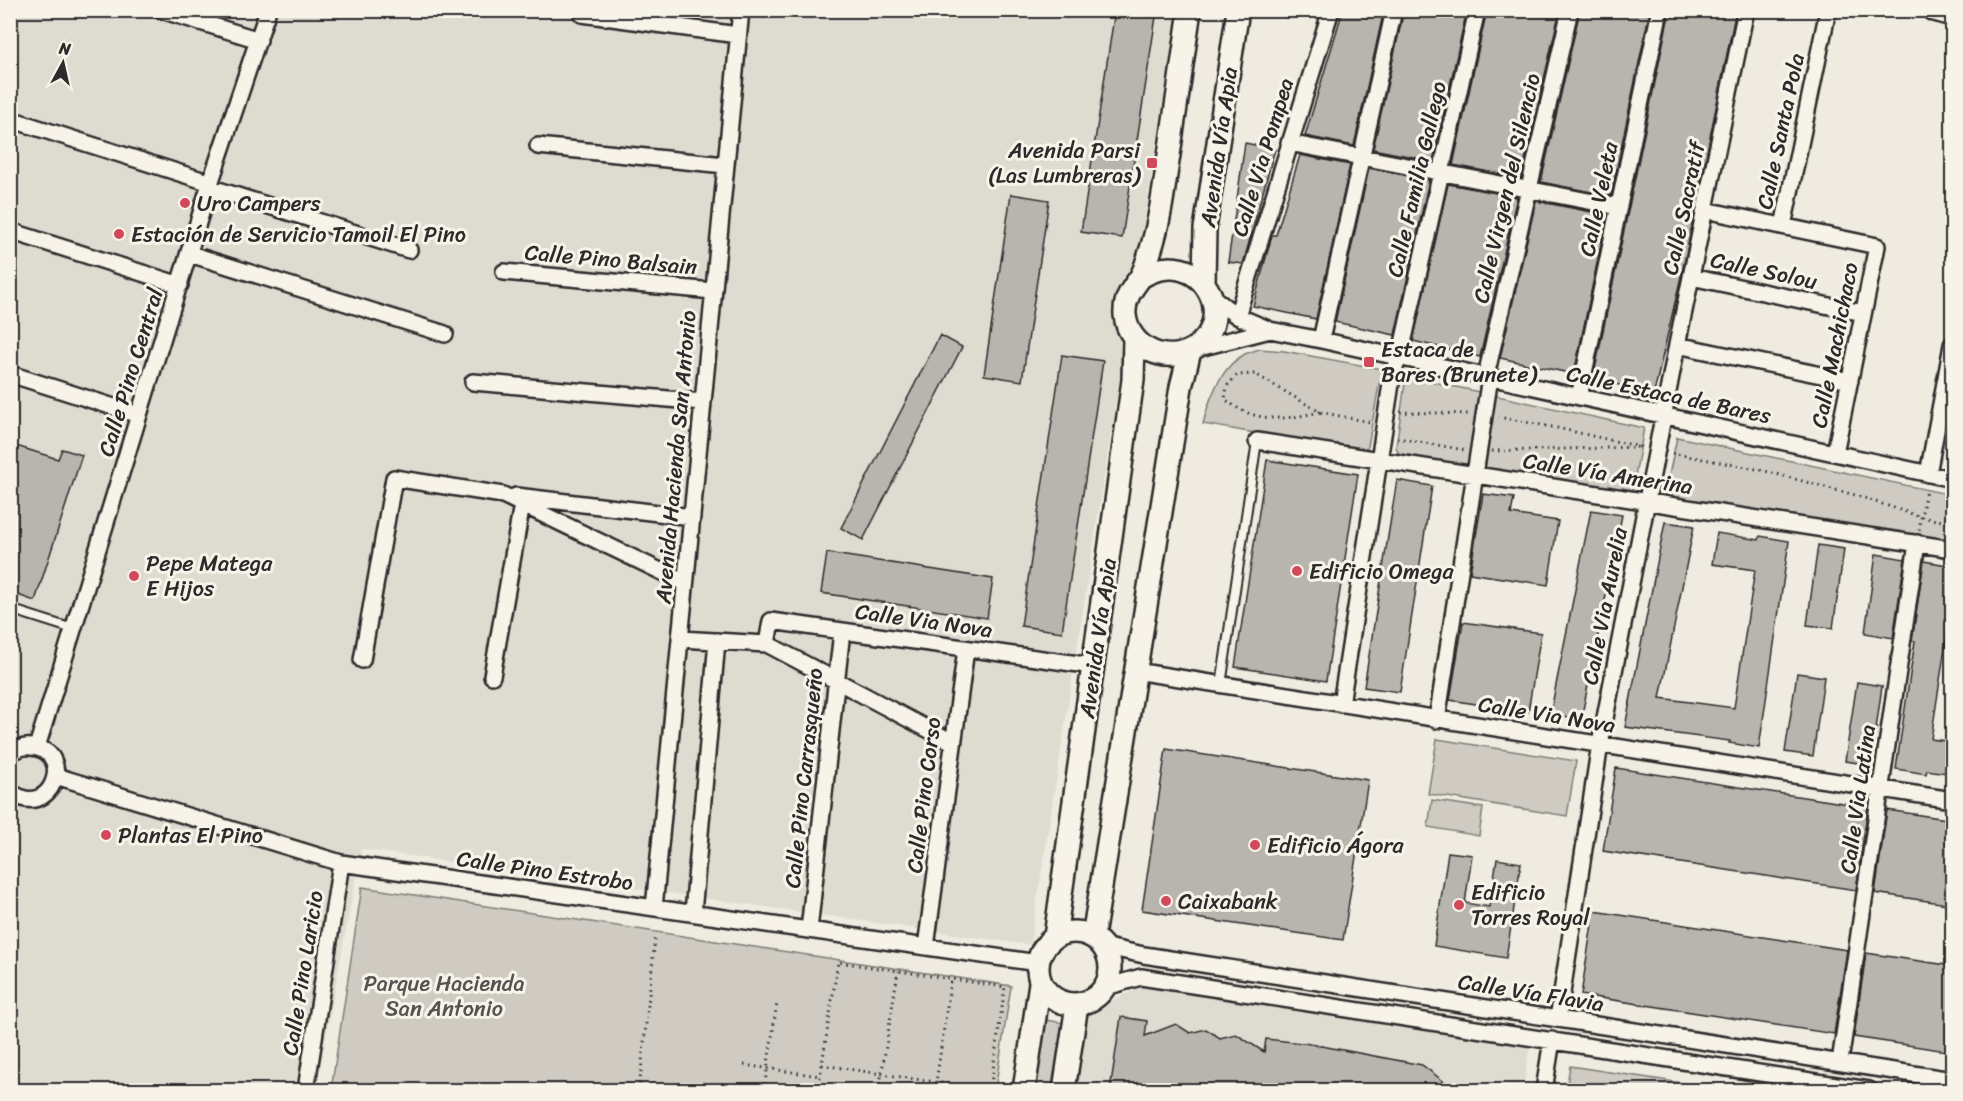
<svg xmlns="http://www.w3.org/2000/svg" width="1963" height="1101" font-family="Sriracha,sans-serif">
  <rect width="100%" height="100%" fill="#efebe0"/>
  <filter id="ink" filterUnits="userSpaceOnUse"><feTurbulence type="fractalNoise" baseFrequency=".0167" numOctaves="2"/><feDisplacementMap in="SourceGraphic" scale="12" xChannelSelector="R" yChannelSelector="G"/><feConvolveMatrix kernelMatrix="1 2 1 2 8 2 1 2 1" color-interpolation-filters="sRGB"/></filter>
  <g filter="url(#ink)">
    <path fill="#dedbd1" d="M10,11H1178L1142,234L1130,268L1119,283L1113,299V319L1121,345V370L1030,945L361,849L316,1090H11Z
      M1148,984L1530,1043L1523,1090H1076L1088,1011Z"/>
    <path fill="#cfcbc2" stroke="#7d7b76" stroke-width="1.5" d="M1259,349L1284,351L1382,369L1368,446L1365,452L1203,424C1209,399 1220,367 1245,354C1249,352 1254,351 1259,349Z
      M1406,376L1644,428L1632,492L1400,456L1396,447Z
      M1677,437L1952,495V543L1664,499Z
      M1437,739L1576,761L1567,816L1428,794Z
      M1432,800L1483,808L1479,836L1428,827Z
      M362,887L1011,986L995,1090H331Z
      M1046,1020L1064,1023L1053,1090H1035Z
      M1570,1066L1728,1090H1566Z"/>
    <path fill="#b8b5ae" stroke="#2b2b2b" stroke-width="1.5" d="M1115,10H1157L1122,238L1081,232Z
      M1343,10H1384L1354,146L1305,136Z
      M1404,10H1467L1433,161L1373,149Z
      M1487,10H1560L1521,178L1453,165Z
      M1580,10H1650L1611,196L1541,182Z
      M1670,10H1736L1686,255L1654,393L1593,379Z
      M1245,143L1275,149L1243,264L1228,262Z
      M1300,155L1350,165L1316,319L1253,306L1272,235H1276Z
      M1369,168L1429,180L1395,335L1335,322Z
      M1448,184L1517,197L1480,357L1413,341Z
      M1011,194L1049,200L1022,381L984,375Z
      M1536,201L1607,215L1574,374L1500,358Z
      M940,335L962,347L863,540L841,528Z
      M1062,355L1103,361L1062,632L1021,626Z
      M10,444L58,459L62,449L82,455L35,601L15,594L18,587L10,585Z
      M1267,460L1358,474L1326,681L1235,667Z
      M1397,480L1432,486L1400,692L1364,687Z
      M1483,494L1514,498L1511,514L1558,521L1548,585L1470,573Z
      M1591,510L1622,515L1581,720L1550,715Z
      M1665,522L1694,526L1660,698L1734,708L1755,570L1712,564L1717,533L1759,540L1760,536L1789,541L1759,748L1729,743L1730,741L1625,727Z
      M1818,545L1844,549L1833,628L1807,625Z
      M827,553L993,579L987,618L821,593Z
      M1876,554L1905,559L1893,638L1865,633Z
      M1924,561L1953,566V595L1931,739L1953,742V774L1927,770L1926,774L1896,769L1915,641H1912Z
      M1463,622L1541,633L1528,712L1450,700Z
      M1797,673L1824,677L1813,756L1785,752Z
      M1857,682L1882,686L1871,765L1845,761Z
      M1166,749L1368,780L1343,940L1142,910Z
      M1616,768L1868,807L1856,890L1603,851Z
      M1887,810L1953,820V905L1875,893Z
      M1448,852L1472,855L1465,903L1489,907L1497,859L1521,863L1506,958L1434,946Z
      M1594,911L1847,950L1834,1034L1581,995Z
      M1866,953L1953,966V1052L1854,1037Z
      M1121,1017L1147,1021L1145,1036L1176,1024L1190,1033L1206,1029L1220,1038L1236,1034L1264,1052L1266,1039L1311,1044L1422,1065L1455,1090H1110Z"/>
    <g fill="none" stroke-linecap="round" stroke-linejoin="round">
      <g stroke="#2b2b2b" stroke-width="12">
        <path id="lane" d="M10,609L73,629
          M1221,685L1257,441"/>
      </g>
      <g stroke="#2b2b2b" stroke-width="20">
        <path id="street" d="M161,10L259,40
          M582,14L738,35
          M10,119L211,183
          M1289,143L1619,207
          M538,146L725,165
          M209,187L409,250
          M1705,210L1877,246L1835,453
          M1783,226L1828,10
          M10,231L180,285
          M190,254L445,334
          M504,272L713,291
          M1691,277L1863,313
          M1212,297L1237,316L1270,330L1321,340L1952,479
          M1237,316L1331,10
          M1321,340L1394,10
          M1677,345L1850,381
          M1195,349L1270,330
          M10,374L139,415
          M1486,376L1570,10
          M473,382L703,402
          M1579,397L1660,10
          M1257,441L1952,549
          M1928,474L1952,345
          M516,496L692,517
          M680,639L767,644L952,742
          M767,644L771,621L1093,666
          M362,660L394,478L503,495L685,583
          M1135,671L1952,800
          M492,676L522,504
          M1341,704L1393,371L1400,357L1477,10
          M1437,720L1490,377
          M37,747L209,187L268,10
          M10,755C16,749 23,746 31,747C77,750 51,824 10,791
          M56,776L341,863L1038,963
          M654,908L741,10
          M693,913L717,641
          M809,930L842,631
          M1102,946L1144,955L1952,1080
          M926,947L966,649
          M1106,987L1141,977L1869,1090
          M1558,1019L1600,744L1677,345L1746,10
          M1840,1062L1917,543
          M306,1090L341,863
          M1544,1090L1552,1040"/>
      </g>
      <g stroke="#2b2b2b" stroke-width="26">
        <path id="secondary" d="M1934,10L1952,15
          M1141,277C1201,242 1241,320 1193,349C1165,366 1128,347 1125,315C1124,299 1131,290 1140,278C1145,270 1148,258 1151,249C1161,218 1164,186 1169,155C1176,107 1183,59 1190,10
          M1204,283L1205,229L1238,10
          M1038 968a36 36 0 1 1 72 0a36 36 0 1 1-72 0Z
          M1055,937L1133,380L1134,339
          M1093,937L1181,387L1190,351
          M1024,1090L1040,983
          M1064,1090L1077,1005"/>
      </g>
      <path stroke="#2b2b2b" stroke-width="3" stroke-dasharray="1.5 4.5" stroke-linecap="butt" d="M1320,412C1284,420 1255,424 1225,399L1227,386L1237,375L1255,374L1320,412L1369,422
        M1400,412L1468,414
        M1397,438L1465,450
        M1492,451L1641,447L1557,428L1499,417
        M1672,453L1761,470L1855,495L1921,517L1952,523
        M1919,530L1926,489
        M744,1065L820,1076
        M822,1065L988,1090
        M639,1090L655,939
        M764,1090L777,1003
        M818,1090L838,962L1005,987L990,1090
        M879,1090L898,971
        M935,1090L951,979"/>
      <use href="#lane" stroke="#f7f3e8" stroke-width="8"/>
      <use href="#street" stroke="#f7f3e8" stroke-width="15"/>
      <use href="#secondary" stroke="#f7f3e8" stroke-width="21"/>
    </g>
  </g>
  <g fill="#d1495b" stroke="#f7f3e8" stroke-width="2">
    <rect x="1146" y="157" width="12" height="12" rx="3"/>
    <circle cx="185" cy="203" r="6"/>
    <circle cx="119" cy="234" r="6"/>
    <rect x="1363" y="356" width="12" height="12" rx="3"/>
    <circle cx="1297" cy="571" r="6"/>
    <circle cx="134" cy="576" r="6"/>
    <circle cx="106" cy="835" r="6"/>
    <circle cx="1255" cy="845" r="6"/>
    <circle cx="1166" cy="901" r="6"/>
    <circle cx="1459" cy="905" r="6"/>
  </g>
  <g text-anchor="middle" stroke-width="6" stroke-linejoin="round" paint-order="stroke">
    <g font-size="22" fill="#2b2b2b" stroke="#f7f3e8">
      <text transform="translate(1780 131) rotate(-78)" y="8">Calle Santa Pola</text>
      <text transform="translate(1218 147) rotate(-82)" y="8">Avenida Vía Apia</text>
      <text transform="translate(1262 157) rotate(-73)" y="8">Calle Via Pompea</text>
      <text transform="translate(1416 179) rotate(-77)" y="8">Calle Familia Gallego</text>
      <text transform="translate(1506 188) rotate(-77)" y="8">Calle Virgen del Silencio</text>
      <text transform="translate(1598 199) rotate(-78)" y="8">Calle Veleta</text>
      <text transform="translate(1683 208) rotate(-78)" y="8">Calle Sacratif</text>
      <text transform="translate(611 259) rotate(5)" y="8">Calle Pino Balsain</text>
      <text transform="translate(1764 270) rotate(12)" y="8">Calle Solou</text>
      <text transform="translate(1834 345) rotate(-79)" y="8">Calle Machichaco</text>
      <text transform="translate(130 372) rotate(-73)" y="8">Calle Pino Central</text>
      <text transform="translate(1669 394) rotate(12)" y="8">Calle Estaca de Bares</text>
      <text transform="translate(675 457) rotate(-85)" y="8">Avenida Hacienda San Antonio</text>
      <text transform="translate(1608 473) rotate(9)" y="8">Calle Vía Amerina</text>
      <text transform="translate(1604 606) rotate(-79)" y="8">Calle Via Aurelia</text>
      <text transform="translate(924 620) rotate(8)" y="8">Calle Via Nova</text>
      <text transform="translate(1097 638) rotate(-82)" y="8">Avenida Vía Apia</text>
      <text transform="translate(1547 714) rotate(9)" y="8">Calle Via Nova</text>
      <text transform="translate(803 778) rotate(-84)" y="8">Calle Pino Carrasqueño</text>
      <text transform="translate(923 795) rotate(-83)" y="8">Calle Pino Corso</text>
      <text transform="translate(1857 799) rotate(-82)" y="8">Calle Via Latina</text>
      <text transform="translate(545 870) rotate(8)" y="8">Calle Pino Estrobo</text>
      <text transform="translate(302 973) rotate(-81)" y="8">Calle Pino Laricio</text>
      <text transform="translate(1531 992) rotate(9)" y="8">Calle Vía Flavia</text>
    </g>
    <g font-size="22" fill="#2b2b2b" stroke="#f7f3e8" text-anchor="start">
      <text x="1140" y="158" text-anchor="end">Avenida Parsi<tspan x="1140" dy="25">(Las Lumbreras)</tspan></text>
      <text x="197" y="211">Uro Campers</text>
      <text x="131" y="242">Estación de Servicio Tamoil El Pino</text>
      <text x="1381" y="357">Estaca de<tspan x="1381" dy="25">Bares (Brunete)</tspan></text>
      <text x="146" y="571">Pepe Matega<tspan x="146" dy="25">E Hijos</tspan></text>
      <text x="1309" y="579">Edificio Omega</text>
      <text x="118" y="843">Plantas El Pino</text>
      <text x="1267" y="853">Edificio Ágora</text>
      <text x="1471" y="900">Edificio<tspan x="1471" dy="25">Torres Royal</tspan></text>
      <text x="1178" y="909">Caixabank</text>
    </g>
    <g font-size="22" fill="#545351" stroke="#f7f3e8">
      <text x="444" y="991">Parque Hacienda<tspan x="444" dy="25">San Antonio</tspan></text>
    </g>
  </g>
  <rect width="1963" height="1101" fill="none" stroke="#f7f3e8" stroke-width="36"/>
  <rect x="18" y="18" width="1927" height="1065" fill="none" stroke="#2b2b2b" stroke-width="2" filter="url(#ink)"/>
  <g transform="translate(63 63) rotate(8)" stroke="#f7f3e8" stroke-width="4.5" paint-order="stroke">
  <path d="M0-4.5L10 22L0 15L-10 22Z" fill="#2b2b2b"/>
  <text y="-9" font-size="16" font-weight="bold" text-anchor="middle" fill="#2b2b2b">N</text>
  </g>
</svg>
